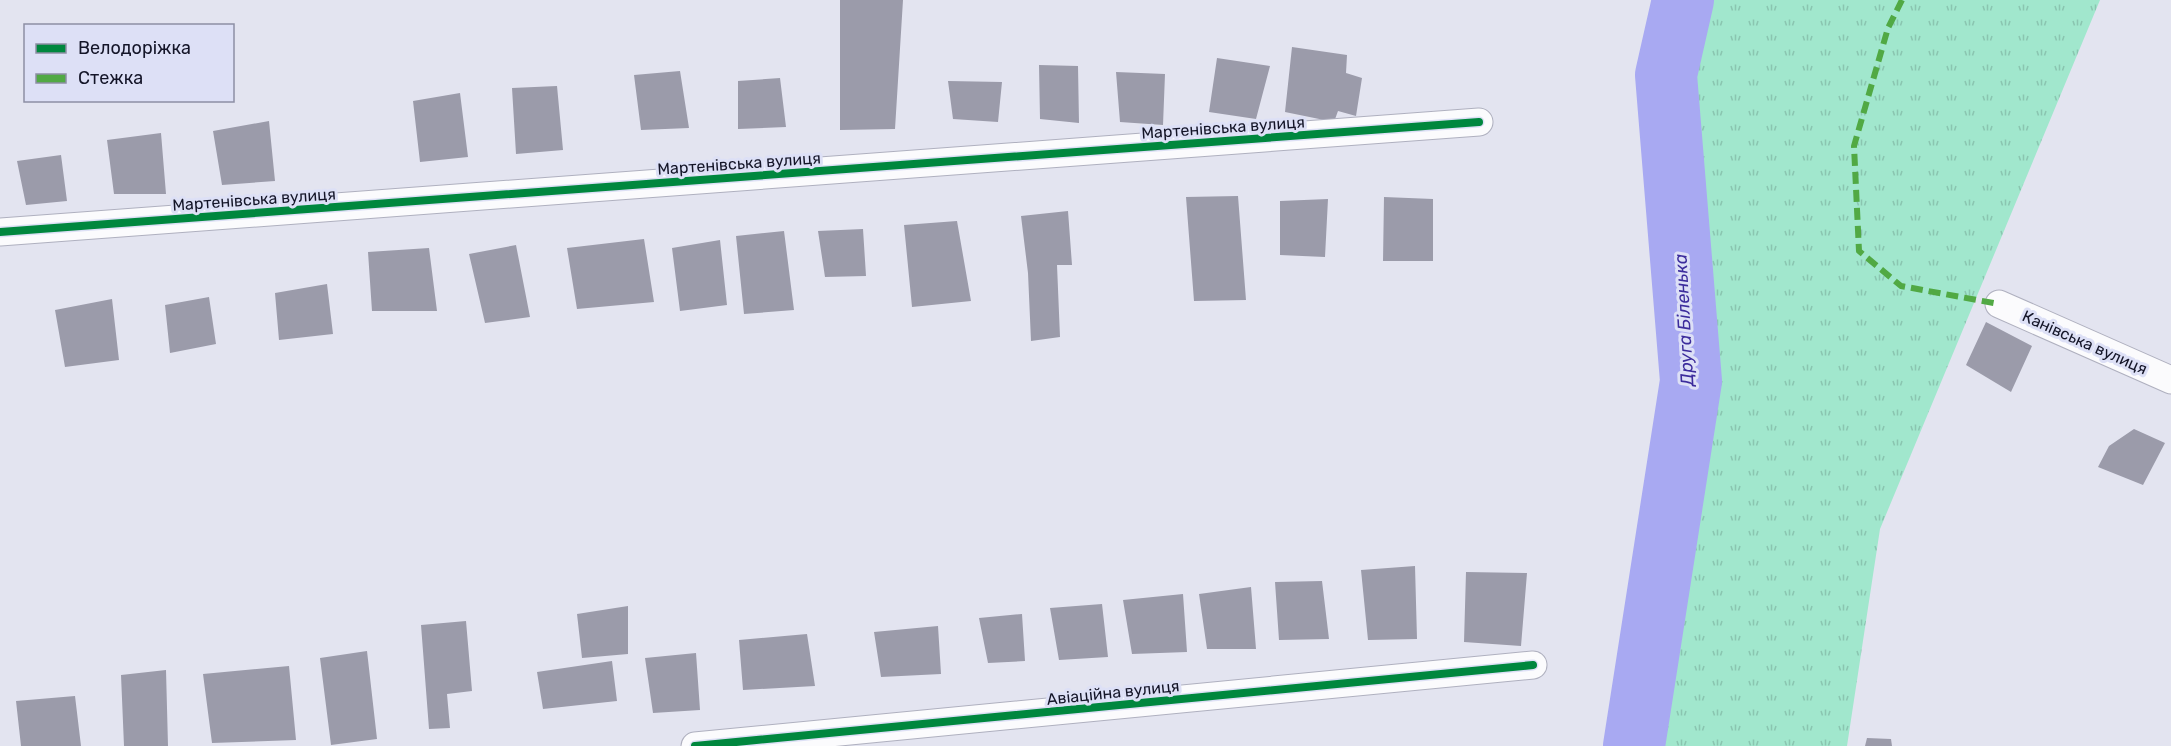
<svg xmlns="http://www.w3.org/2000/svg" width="2171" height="746" font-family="Rubik,sans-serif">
  <defs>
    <pattern id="grass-tufts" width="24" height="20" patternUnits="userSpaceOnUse" patternTransform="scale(1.5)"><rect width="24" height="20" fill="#a1e7cd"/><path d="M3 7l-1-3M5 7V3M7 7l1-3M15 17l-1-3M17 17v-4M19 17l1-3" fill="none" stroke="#8ac5b0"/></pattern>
  </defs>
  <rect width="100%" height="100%" fill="#e3e4f0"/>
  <path fill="url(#grass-tufts)" d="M1683,0H2100L1880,529L1847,746H1634L1691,381L1666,75Z"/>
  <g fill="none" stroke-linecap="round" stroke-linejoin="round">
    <path stroke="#a8a9f2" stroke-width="62" d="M1634,746L1691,381L1666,75L1683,0"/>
  </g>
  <path fill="#9b9baa" d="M840,0H903L895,129L840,130Z
    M1292,47L1347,55L1346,73L1362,78L1356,116L1338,111L1334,122L1285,112Z
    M1217,58L1270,66L1256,119L1209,112Z
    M1039,65L1078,66L1079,123L1040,119Z
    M680,71L689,128L641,130L634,75Z
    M1116,72L1165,74L1163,125L1120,122Z
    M780,78L786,127L738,129V81Z
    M948,81L1002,82L998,122L953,119Z
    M557,86L563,150L516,154L512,88Z
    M460,93L468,157L420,162L413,101Z
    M269,121L275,181L222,185L213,131Z
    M161,133L166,194H114L107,140Z
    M61,155L67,201L26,205L17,161Z
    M1238,196L1246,300L1194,301L1186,197Z
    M1384,197L1433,199V261H1383Z
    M1328,199L1325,257L1280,255V201Z
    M1068,211L1072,265H1057L1060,337L1031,341L1028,273L1021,216Z
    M957,221L971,301L912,307L904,225Z
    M863,229L866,276L825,277L818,231Z
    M784,231L794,310L744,314L736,236Z
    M644,239L654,302L577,309L567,248Z
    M720,240L727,305L680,311L672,248Z
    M516,245L530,317L485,323L469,254Z
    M429,248L437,311H372L368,252Z
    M327,284L333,334L279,340L275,293Z
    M209,297L216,344L170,353L165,305Z
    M112,299L119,360L65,367L55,310Z
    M1986,322L2032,346L2011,392L1966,365Z
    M2134,429L2165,443L2143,485L2098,467L2109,446Z
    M1415,566L1417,639L1368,640L1361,570Z
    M1466,572L1527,573L1521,646L1464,642Z
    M1322,581L1329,639L1279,640L1275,582Z
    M1251,587L1256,649H1207L1199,594Z
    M1183,594L1187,652L1132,654L1123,600Z
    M1102,604L1108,657L1059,660L1050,608Z
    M628,606V654L582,658L577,614Z
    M1022,614L1025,661L988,663L979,618Z
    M466,621L472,691L447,694L450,728L429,729L421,625Z
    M938,626L941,674L881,677L874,632Z
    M807,634L815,686L743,690L739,640Z
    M367,651L377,739L331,745L320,658Z
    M696,653L700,710L653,713L645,658Z
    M612,661L617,701L543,709L537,672Z
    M289,666L296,740L212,743L203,674Z
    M166,670L168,746H124L121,675Z
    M75,696L81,746H21L16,701Z
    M1867,738L1891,739L1892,746H1865Z"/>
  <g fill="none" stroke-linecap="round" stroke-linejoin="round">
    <g stroke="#afb0bf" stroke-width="29">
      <path id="minor" d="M0,232L1479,122
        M1999,304L2171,380
        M695,746L1533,665"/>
    </g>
    <use href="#minor" stroke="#fbfbfd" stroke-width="27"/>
    <path stroke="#51a944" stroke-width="6" stroke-dasharray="12 6" stroke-linecap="butt" d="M1902,0L1888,28L1854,146L1859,251L1901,286L1999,304"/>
    <g stroke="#dde0f6" stroke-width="11">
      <path id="cycleway" d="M0,232L1479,122
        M695,746L1533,665"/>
    </g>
    <use href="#cycleway" stroke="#00873e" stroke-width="8"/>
  </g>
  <g text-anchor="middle" stroke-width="6" stroke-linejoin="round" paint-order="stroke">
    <g font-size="16" fill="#141528" stroke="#dde0f6">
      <text transform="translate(1223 127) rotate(-4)" y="6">Мартенівська вулиця</text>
      <text transform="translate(739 163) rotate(-4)" y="6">Мартенівська вулиця</text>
      <text transform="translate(254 199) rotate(-4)" y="6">Мартенівська вулиця</text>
      <text transform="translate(2085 342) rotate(24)" y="6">Канівська вулиця</text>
      <text transform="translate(1113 692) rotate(-6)" y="6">Авіаційна вулиця</text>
    </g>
    <g font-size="18" font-style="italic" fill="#3c2c9c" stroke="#dde0f6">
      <text transform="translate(1684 320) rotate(-93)" y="6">Друга Біленька</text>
    </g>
  </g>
  <rect x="24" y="24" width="210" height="78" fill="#dde0f6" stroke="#8d8fa4" stroke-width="1.5"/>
  <rect x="36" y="44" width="30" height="9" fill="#00873e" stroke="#8d8fa4" stroke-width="1.5"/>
  <text x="78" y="54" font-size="18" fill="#141528">Велодоріжка</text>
  <rect x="36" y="74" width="30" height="9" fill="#51a944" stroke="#8d8fa4" stroke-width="1.5"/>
  <text x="78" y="84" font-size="18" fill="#141528">Стежка</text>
</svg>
